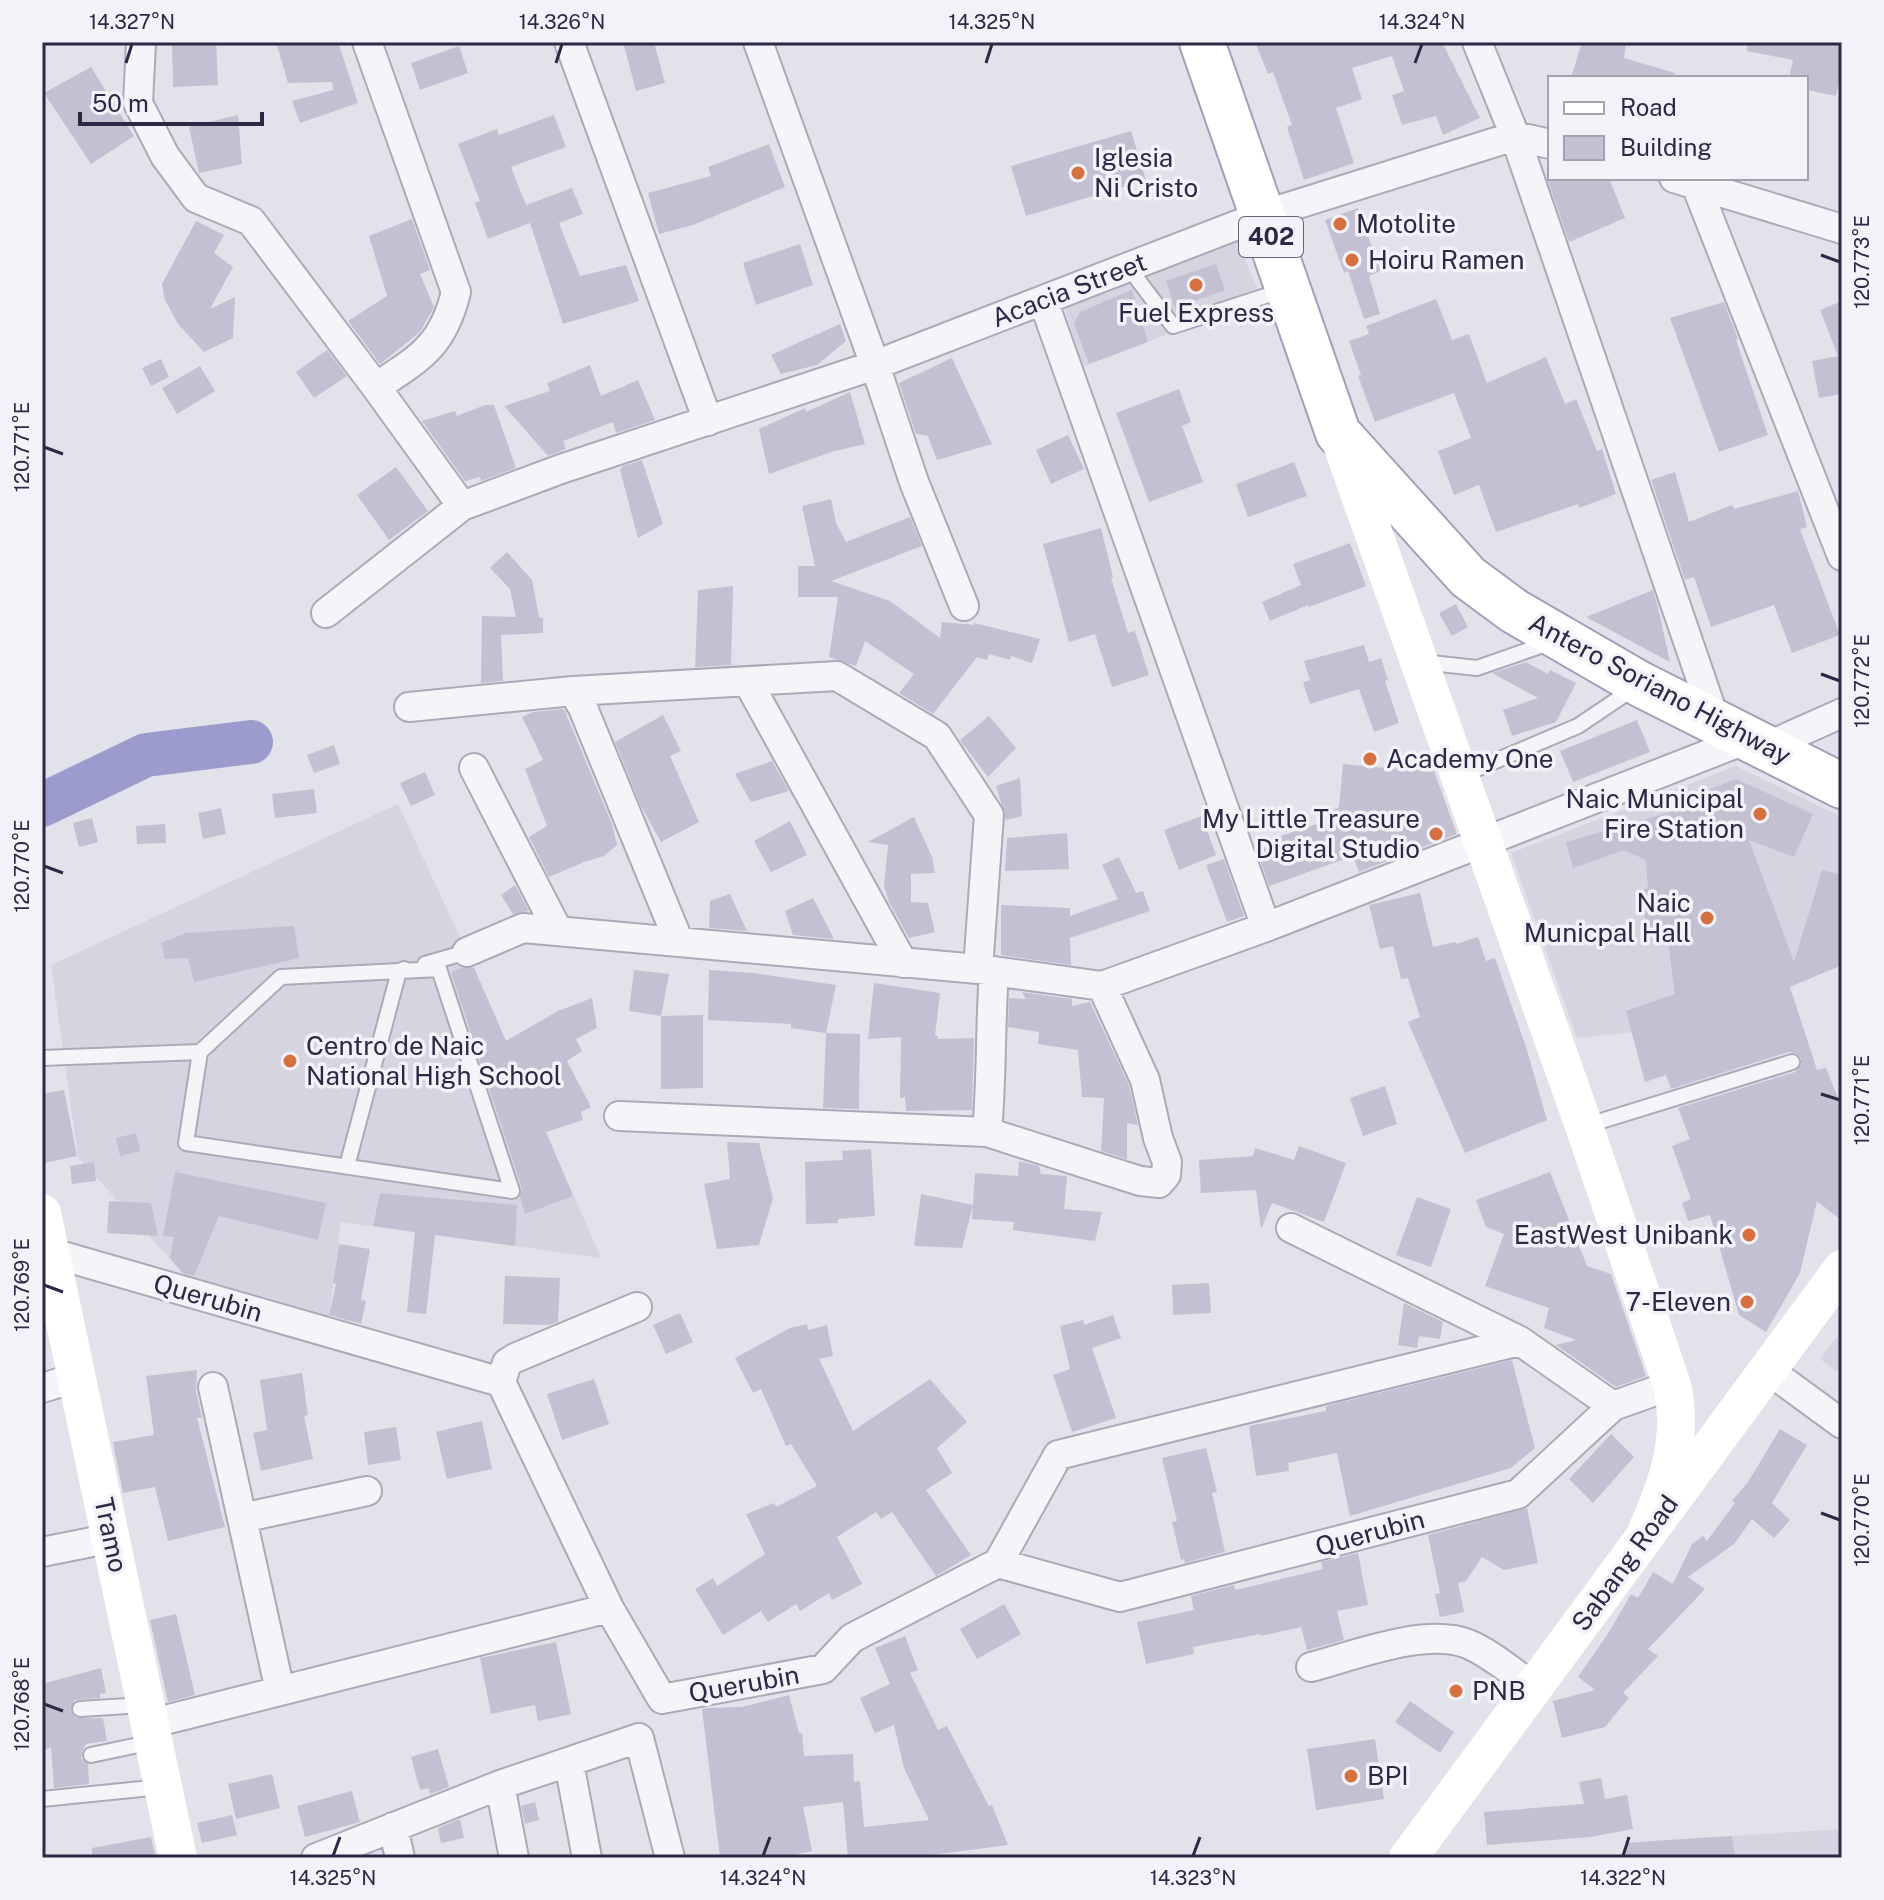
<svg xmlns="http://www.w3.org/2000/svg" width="1884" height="1900" font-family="'Public Sans',sans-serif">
  <rect width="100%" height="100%" fill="#e2e2eb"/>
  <path fill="#d5d4e0" d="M1234,232L1261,298L1083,367L1063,303Z
    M1736,766L1842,817V965L1689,1026L1577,1038L1511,853Z
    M398,804L472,963L601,1258L341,1222L329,1317L195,1287L78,1157L51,965Z
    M1842,1330V1375L1820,1359Z
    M1842,1829V1858H1650L1648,1841Z"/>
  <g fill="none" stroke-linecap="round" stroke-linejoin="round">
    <path stroke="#9b9bcd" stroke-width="44" d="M42,805L146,755L251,742"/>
  </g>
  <path fill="#c3c1d1" d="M172,42H216L218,85L173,87Z
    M276,42H338L358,103L300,123L292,101L333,90L332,82L288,83Z
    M623,42H654L665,83L636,91Z
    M1255,42H1442L1480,118L1443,135L1436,116L1402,125L1392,95L1404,91L1392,56L1352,68L1362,99L1336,108L1354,163L1304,180L1287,127L1292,125L1273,72L1268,74Z
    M1582,42H1626L1624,58L1675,73L1674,78H1571Z
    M1748,42H1842V67L1836,96L1806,90V78H1789L1793,60L1747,51Z
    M459,46L468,73L420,90L411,63Z
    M91,67L134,136L91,164L44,93Z
    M238,115L242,164L199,173L189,127Z
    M554,115L566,147L511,167L526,205L572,188L583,214L559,223L580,276L626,265L639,301L563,324L530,223L488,239L475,203L480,201L458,144L497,129L499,135Z
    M1131,131L1146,180L1026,216L1011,166Z
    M769,144L785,187L693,225L659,234L648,193L711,176L708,167Z
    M1547,178H1609L1625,218L1569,242Z
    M1358,208L1381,271L1369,276L1380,314L1364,319L1348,271L1344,273L1325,220Z
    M412,219L430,270L420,274L434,307L420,332L380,364L348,321L387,296L369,236Z
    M196,221L224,235L214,253L233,267L210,309L235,297L233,338L204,352L178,324L165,300L162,284Z
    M800,244L813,285L756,305L743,263Z
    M1216,264L1225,290L1175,308L1166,281Z
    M1132,290L1148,342L1089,364L1074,324L1080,312Z
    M1436,299L1452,340L1469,334L1487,383L1546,357L1565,404L1576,399L1597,451L1602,449L1616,494L1579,508L1578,504L1496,532L1479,485L1454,495L1438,451L1471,438L1454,393L1375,422L1358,376L1361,375L1349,341L1369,334L1366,326Z
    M1842,301V394L1819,398L1812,361L1838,356L1820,310Z
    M1724,302L1738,339L1736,340L1768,435L1719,452L1670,318Z
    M840,324L846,341L817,365L781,374L771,355Z
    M327,350L347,376L314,398L296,372Z
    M952,358L992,444L937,460L928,436L916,434L899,383Z
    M161,359L169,377L151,386L142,368Z
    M590,365L601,396L638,380L655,420L616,433L613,422L563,441L566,449L548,456L504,406L550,391L547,383Z
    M200,366L215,391L177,414L162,388Z
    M1179,389L1191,422L1182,426L1203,482L1149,502L1116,413Z
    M850,392L865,444L831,452L769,474L759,429L805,408L806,412Z
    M485,405H494L516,468L481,481L480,477L465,481L422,421L455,411L457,416Z
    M1068,435L1084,469L1051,484L1036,450Z
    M642,460L663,524L638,538L620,470L623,466Z
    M1294,462L1307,496L1248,517L1236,484Z
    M396,467L428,511L389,540L357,495Z
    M1675,472L1689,522L1732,505L1734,509L1798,491L1807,527L1800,529L1840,635L1792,653L1774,605L1711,627L1694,577L1685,580L1651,480Z
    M831,499L836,523L846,542L910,517L922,546L831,581L890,601L940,638L942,622L974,625V623L1040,639L1032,663L1011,656L1010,660L989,654L987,660L977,657L933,714L899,693L914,674L865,641L856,666L829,657L838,597H798V566H815L802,506Z
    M1101,528L1113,577L1111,578L1128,633L1135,631L1149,675L1112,687L1095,634L1069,642L1043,544Z
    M1350,543L1366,586L1309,607L1308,605L1270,621L1262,602L1301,585L1293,564Z
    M507,552L532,580L539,617L543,618V633L501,635L503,681L481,683L482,616L516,617L510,589L490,568Z
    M733,586L731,665L695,667L698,590Z
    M1653,590L1657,603L1670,662L1586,617Z
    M1456,604L1468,627L1452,636L1439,613Z
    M1364,645L1369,662L1381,658L1388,680L1385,681L1399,723L1374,732L1359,689L1310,704L1303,682L1310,680L1304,661Z
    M1526,662L1548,674L1550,670L1576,683L1556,722L1512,736L1503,710L1538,698L1492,673Z
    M564,709L612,824L617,845L604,856L584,862L549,877L529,837L547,826L525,769L543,760L522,717L533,712Z
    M663,715L681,751L670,756L699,822L661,842L641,806L615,742Z
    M989,716L1016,748L988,777L960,740Z
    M1637,720L1650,752L1573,782L1560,751Z
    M334,745L340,764L314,773L307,755Z
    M772,761L789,791L751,802L735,774Z
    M1431,763L1457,834L1359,872L1353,856L1269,886L1257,851L1280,843L1278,837L1337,817L1333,810L1339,807L1343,764L1409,770Z
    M425,772L435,795L411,806L400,783Z
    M1020,778L1022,816L1006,820L996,786Z
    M1736,779L1813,814L1794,857L1749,840L1794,962L1822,870L1842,875V965L1790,987L1817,1070L1826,1068L1842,1108V1221L1817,1201L1800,1273L1766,1332L1739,1315L1710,1215L1688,1221L1682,1203L1691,1199L1672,1146L1690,1139L1678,1108L1795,1072L1801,1065V1058L1795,1053L1789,1052L1671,1089L1666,1075L1645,1082L1626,1011L1675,994L1667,933L1651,935L1636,892L1648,888L1646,860L1624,850L1573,868L1566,842L1691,806L1687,798Z
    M314,789L317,813L275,818L272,794Z
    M221,808L226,834L203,839L198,813Z
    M1202,816L1216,855L1179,870L1164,830Z
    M914,817L932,857L935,873L911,874V902L928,903L935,932L909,938L889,902L884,886L888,845L868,842Z
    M92,818L98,842L79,847L73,823Z
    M790,821L807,855L771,872L754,841Z
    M165,824L166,843L137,844L136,826Z
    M1067,833L1069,869L1005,871L1007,838Z
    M1119,857L1136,893L1143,891L1150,911L1070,938L1071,965L1001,955V905L1070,908V916L1118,899L1102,865Z
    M1224,859L1244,916L1227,922L1206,865Z
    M515,885L529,911L513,914L501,895Z
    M1420,893L1433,947L1455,942L1456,944L1478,937L1486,961L1495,958L1527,1050L1547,1120L1465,1153L1408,1022L1420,1017L1408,978L1401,979L1393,946L1380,949L1369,905Z
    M730,894L747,931L709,928L710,901Z
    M813,898L834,939L793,935L785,911Z
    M294,926L299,958L194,982L188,958L165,959L161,943L186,933Z
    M461,968H474L506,1041L558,1011L592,998L597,1028L576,1039L582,1051L567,1061L591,1107L581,1112L583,1120L546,1132L573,1196L525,1214L520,1197L522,1188L451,972Z
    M634,970L669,974L661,1016L629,1011Z
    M709,970L754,973L836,985L826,1033L791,1028V1024L708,1020Z
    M874,983L940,993L935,1036H938V1039L974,1038L972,1110L906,1111L905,1097L900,1098L901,1037L868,1039Z
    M1022,992L1072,999V1006L1090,1002L1129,1085L1138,1125L1127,1123V1159L1101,1151L1104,1098L1082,1097L1078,1050L1038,1044L1039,1032L1008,1027L1009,998L1026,999Z
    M703,1015V1088L661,1089V1016Z
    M826,1033L860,1034L859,1109L823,1108Z
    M1385,1086L1397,1124L1363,1136L1350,1098Z
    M64,1090L77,1156L45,1163L42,1150V1094Z
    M136,1133L140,1151L120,1156L116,1138Z
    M727,1142L759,1143L773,1198L759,1245L717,1249L704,1184L730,1179Z
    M1299,1146L1346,1163L1324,1222L1272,1203L1261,1229L1256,1190L1201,1193L1199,1160L1253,1156L1255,1148L1294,1160Z
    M871,1149L875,1216L838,1219V1223L806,1224L805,1162L843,1160L842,1151Z
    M1019,1161L1039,1166L1041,1174L1067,1176L1064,1209L1102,1212L1095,1241L1013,1230L1014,1222L972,1219L975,1173L1018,1176Z
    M94,1162L96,1181L72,1184L70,1166Z
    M175,1172L326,1203L318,1240L219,1216L194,1276L183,1273L170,1258L174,1237L163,1236Z
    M1550,1172L1587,1266L1611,1274L1646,1376L1616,1387L1556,1345L1576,1340L1544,1328L1549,1308L1485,1286L1504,1234L1486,1227L1476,1200Z
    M380,1193L517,1205L515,1246L435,1235L426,1314L407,1312L415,1232L373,1226Z
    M921,1194L973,1205L962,1248L914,1246Z
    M1417,1197L1451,1209L1431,1267L1396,1255Z
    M109,1201L151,1203L158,1236L107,1233Z
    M339,1244L370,1249L361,1300L366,1301L361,1324L329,1315L336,1284L333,1283Z
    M505,1276L560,1278L558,1322L549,1325L503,1324Z
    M1209,1283L1211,1313L1173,1315L1172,1285Z
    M1404,1303L1443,1322L1440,1339L1419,1336L1417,1348L1398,1345Z
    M680,1313L693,1342L666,1354L653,1325Z
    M1113,1315L1121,1338L1092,1348L1116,1418L1072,1432L1053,1375L1070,1369L1060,1326L1083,1320L1084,1325Z
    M807,1324L808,1330L827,1325L833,1356L819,1359L853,1431L930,1379L967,1422L937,1448L952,1473L926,1490L971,1555L936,1576L892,1512L881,1519L876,1512L837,1537L862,1584L832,1600L829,1593L800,1611L796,1604L768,1622L761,1611L723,1635L695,1589L713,1578L717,1586L765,1554L746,1514L774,1503L776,1507L817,1486L791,1444L786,1446L761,1389L753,1393L735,1358L790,1328Z
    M1512,1360L1535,1448L1511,1468L1350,1516L1337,1453L1288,1463L1289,1471L1256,1476L1249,1426L1326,1411V1406Z
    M197,1370L196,1391L202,1418H197L225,1527L168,1541L155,1487L123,1493L113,1442L154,1435L146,1376Z
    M302,1373L308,1415L304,1416L313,1459L261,1471L253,1433L267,1430L260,1380Z
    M594,1379L609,1424L562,1440L547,1394Z
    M482,1421L492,1469L447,1479L436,1432Z
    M396,1427L401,1460L368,1465L364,1432Z
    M1780,1429L1807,1445L1772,1503L1790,1520L1774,1538L1752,1519L1734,1544L1688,1577L1705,1589L1648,1649L1658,1656L1623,1693L1629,1698L1605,1727L1562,1738L1553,1701L1595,1690L1578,1677L1609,1632L1631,1594L1638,1598L1653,1572L1673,1584L1692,1544L1703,1536L1707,1541L1735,1503L1732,1501L1748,1482Z
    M1611,1434L1634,1457L1593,1503L1569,1479Z
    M1206,1448L1217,1492L1212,1493L1225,1552L1185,1563L1184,1559L1181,1560L1172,1522L1177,1521L1162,1458Z
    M1527,1508L1538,1563L1504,1570L1482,1557L1466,1581L1458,1583L1464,1612L1440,1617L1435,1594L1440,1593L1428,1535Z
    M1358,1553L1368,1605L1337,1611L1344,1640L1307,1650L1301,1627L1261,1636L1260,1634L1193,1647L1194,1654L1146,1664L1137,1622L1194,1610L1191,1596L1234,1585L1235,1590L1323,1569L1321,1562Z
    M1004,1604L1021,1634L977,1659L960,1629Z
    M176,1614L195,1695L168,1702L150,1620Z
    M905,1636L918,1670L910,1673L938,1730L947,1726L989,1806L992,1805L1008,1845L908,1858H848L843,1802L803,1807L812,1851L777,1858H720L702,1709L707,1708L742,1707L789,1695L799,1733H802L804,1756L853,1754L854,1782L860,1781L864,1827L929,1820L904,1768L894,1725L875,1733L860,1698L890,1684L875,1648Z
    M556,1642L571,1714L538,1721L535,1705L491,1714L480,1658Z
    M101,1668L106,1693L100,1694V1698L75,1700L70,1710L76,1718H103L107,1741L86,1744L82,1751L81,1758L88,1764L89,1784L54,1788L51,1748L42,1750V1684Z
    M1410,1701L1454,1732L1440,1753L1395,1722Z
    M1375,1739L1384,1799L1316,1810L1307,1749Z
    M438,1749L449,1787L430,1794L429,1788L420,1790L411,1757Z
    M272,1774L280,1808L236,1819L228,1784Z
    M1601,1778L1605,1799L1627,1795L1633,1829L1590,1837L1487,1845L1484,1812L1584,1804L1579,1782Z
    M352,1791L360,1822L305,1837L297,1806Z
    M535,1802L539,1820L525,1824L521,1806Z
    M232,1815L237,1835L202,1843L197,1823Z
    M460,1819L464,1838L441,1843L438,1828Z
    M1732,1836L1735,1858H1626V1843Z
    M151,1837L156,1858H92V1848Z"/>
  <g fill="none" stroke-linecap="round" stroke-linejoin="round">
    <g stroke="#abaab9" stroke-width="18">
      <path id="lane" d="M1132,265L1138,280L1173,326L1284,290
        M1422,662L1477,668L1549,643
        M1460,776L1578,726L1633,689
        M425,964L467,952
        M42,1058L200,1052L281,977L439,969L512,1191L186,1143L200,1052
        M1585,1126L1792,1062
        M347,1166L399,971L404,969
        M80,1709L143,1705
        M91,1755L153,1742
        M42,1799L161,1787"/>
    </g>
    <g stroke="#abaab9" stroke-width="32">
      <path id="street" d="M141,42L138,103L165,156L196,198L251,221L376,387L462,506
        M367,42L456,292C443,346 420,358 376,387
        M569,42L708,421
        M758,42L875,365L914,482L964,606
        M1477,42L1515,136L1715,720
        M1674,178L1842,229
        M1696,185L1842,556
        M1043,300L1266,927
        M326,613L462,506L561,469L875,365L1263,215L1515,136L1550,144
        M748,682L903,963
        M409,707L573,691
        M1766,747L1842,713
        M474,768L558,931
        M679,942L583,708L573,691L837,676L937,736L989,815L978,969
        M467,952L523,928L978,969L1102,986L1266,927L1750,738
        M619,1116L987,1132C992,1078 990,1025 994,971
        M987,1132L1140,1181L1159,1183L1166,1175L1167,1162L1158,1138L1145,1080L1102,986
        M1291,1228L1520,1341L1613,1406L1672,1385
        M52,1253L501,1382L609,1608L662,1699L823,1669L852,1638L998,1563L1120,1597L1518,1494L1613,1406
        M1767,1369L1842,1424
        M501,1382L507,1363L515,1358L637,1307
        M213,1387L280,1691
        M42,1388L78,1377
        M242,1518L367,1491
        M42,1552L112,1538
        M998,1563L1058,1455L1520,1341
        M1311,1667C1353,1656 1425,1627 1468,1644C1492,1654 1514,1674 1535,1688
        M149,1724L609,1608
        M569,1763L587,1858
        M500,1785L514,1858
        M393,1827L400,1858
        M316,1858L500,1785L639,1738L670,1858"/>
    </g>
    <g stroke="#a2a0b8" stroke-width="48">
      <path id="primary" d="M1202,42L1338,433L1468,577L1514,611L1640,684L1842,786"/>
    </g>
    <use href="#lane" stroke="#f5f5f9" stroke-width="14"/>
    <use href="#street" stroke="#f5f5f9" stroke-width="28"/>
    <path stroke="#fff" stroke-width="38" d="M1340,439L1584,1126L1672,1385C1684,1437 1668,1483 1647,1530
      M42,1213L178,1858
      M1408,1858L1842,1269"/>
    <use href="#primary" stroke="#fff" stroke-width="44"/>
  </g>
  <path fill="none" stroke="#2b2944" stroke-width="3" d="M126,63L132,44M556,63L562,44M986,63L992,44M1415,63L1422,44M1821,255L1840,262M44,447L63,454M1821,674L1840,681M44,866L63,873M1821,1094L1840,1100M44,1285L63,1292M1821,1513L1840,1520M44,1704L63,1711M333,1856L340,1837M763,1856L770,1837M1193,1856L1200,1837M1623,1856L1629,1837"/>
  <g fill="#d77040" stroke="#f2f2f8" stroke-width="3">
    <circle cx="1078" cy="173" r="8"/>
    <circle cx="1340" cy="224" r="8"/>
    <circle cx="1352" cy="260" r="8"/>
    <circle cx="1196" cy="285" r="8"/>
    <circle cx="1370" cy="759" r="8"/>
    <circle cx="1760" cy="814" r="8"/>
    <circle cx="1436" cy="834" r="8"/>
    <circle cx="1707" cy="918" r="8"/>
    <circle cx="290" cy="1061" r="8"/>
    <circle cx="1749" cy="1235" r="8"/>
    <circle cx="1747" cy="1302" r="8"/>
    <circle cx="1456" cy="1691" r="8"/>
    <circle cx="1351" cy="1776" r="8"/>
  </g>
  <g text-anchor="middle" stroke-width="7" stroke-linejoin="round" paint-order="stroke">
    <rect fill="#f2f2f8" stroke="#67657a" stroke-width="2" x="1239" y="217" width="64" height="40" rx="6"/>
    <g font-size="24" font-weight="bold" fill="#2b2944">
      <text x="1271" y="245">402</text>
    </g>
    <g font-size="26" fill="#2b2944" stroke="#f2f2f8" text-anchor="start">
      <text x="1094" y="167">Iglesia<tspan x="1094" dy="30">Ni Cristo</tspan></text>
      <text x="1356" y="233">Motolite</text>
      <text x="1368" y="269">Hoiru Ramen</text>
      <text x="1196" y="322" text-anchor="middle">Fuel Express</text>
      <text x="1386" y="768">Academy One</text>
      <text x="1744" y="808" text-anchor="end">Naic Municipal<tspan x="1744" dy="30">Fire Station</tspan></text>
      <text x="1420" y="828" text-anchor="end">My Little Treasure<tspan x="1420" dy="30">Digital Studio</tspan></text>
      <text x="1691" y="912" text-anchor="end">Naic<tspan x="1691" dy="30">Municpal Hall</tspan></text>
      <text x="306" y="1055">Centro de Naic<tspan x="306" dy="30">National High School</tspan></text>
      <text x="1733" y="1244" text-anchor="end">EastWest Unibank</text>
      <text x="1731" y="1311" text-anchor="end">7-Eleven</text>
      <text x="1472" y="1700">PNB</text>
      <text x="1367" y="1785">BPI</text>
    </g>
    <g font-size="26" fill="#2b2944" stroke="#f2f2f8">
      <text transform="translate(1069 290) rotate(-21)" y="9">Acacia Street</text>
      <text transform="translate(1660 689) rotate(28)" y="9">Antero Soriano Highway</text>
      <text transform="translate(208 1298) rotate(16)" y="9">Querubin</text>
      <text transform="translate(1370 1533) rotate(-15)" y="9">Querubin</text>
      <text transform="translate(111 1535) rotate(78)" y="9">Tramo</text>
      <text transform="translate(1625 1563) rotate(-54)" y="9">Sabang Road</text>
      <text transform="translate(744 1684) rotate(-10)" y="9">Querubin</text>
    </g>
  </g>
  <rect width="1884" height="1900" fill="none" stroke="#f2f2f8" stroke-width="88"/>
  <rect x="1548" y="76" width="260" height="104" fill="#f2f2f8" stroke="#a2a2b0" stroke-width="2"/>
  <rect x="1564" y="102" width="40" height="12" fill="#ffffff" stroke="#a2a2b0" stroke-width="2"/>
  <text x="1620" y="116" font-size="24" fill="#2b2944">Road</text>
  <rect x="1564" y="136" width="40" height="24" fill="#c3c1d1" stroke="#a2a2b0" stroke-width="2"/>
  <text x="1620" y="156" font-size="24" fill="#2b2944">Building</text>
  <path d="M80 112v12h182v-12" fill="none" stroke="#2b2944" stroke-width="4"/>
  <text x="92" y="112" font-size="24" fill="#2b2944" stroke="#f2f2f8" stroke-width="6" paint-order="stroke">50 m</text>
  <rect x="44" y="44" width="1796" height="1812" fill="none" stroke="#2b2944" stroke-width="3"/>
  <g font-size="20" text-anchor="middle" fill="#2b2944">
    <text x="132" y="29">14.327°N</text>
    <text x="562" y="29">14.326°N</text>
    <text x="992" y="29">14.325°N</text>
    <text x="1422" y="29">14.324°N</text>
    <text transform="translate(1862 262) rotate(-90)" y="7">120.773°E</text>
    <text transform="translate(22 447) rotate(-90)" y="7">120.771°E</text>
    <text transform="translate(1862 681) rotate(-90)" y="7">120.772°E</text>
    <text transform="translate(22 866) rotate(-90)" y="7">120.770°E</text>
    <text transform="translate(1862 1100) rotate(-90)" y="7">120.771°E</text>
    <text transform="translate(22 1285) rotate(-90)" y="7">120.769°E</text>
    <text transform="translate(1862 1520) rotate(-90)" y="7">120.770°E</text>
    <text transform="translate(22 1704) rotate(-90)" y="7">120.768°E</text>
    <text x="333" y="1885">14.325°N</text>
    <text x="763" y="1885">14.324°N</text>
    <text x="1193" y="1885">14.323°N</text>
    <text x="1623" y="1885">14.322°N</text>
  </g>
</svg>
